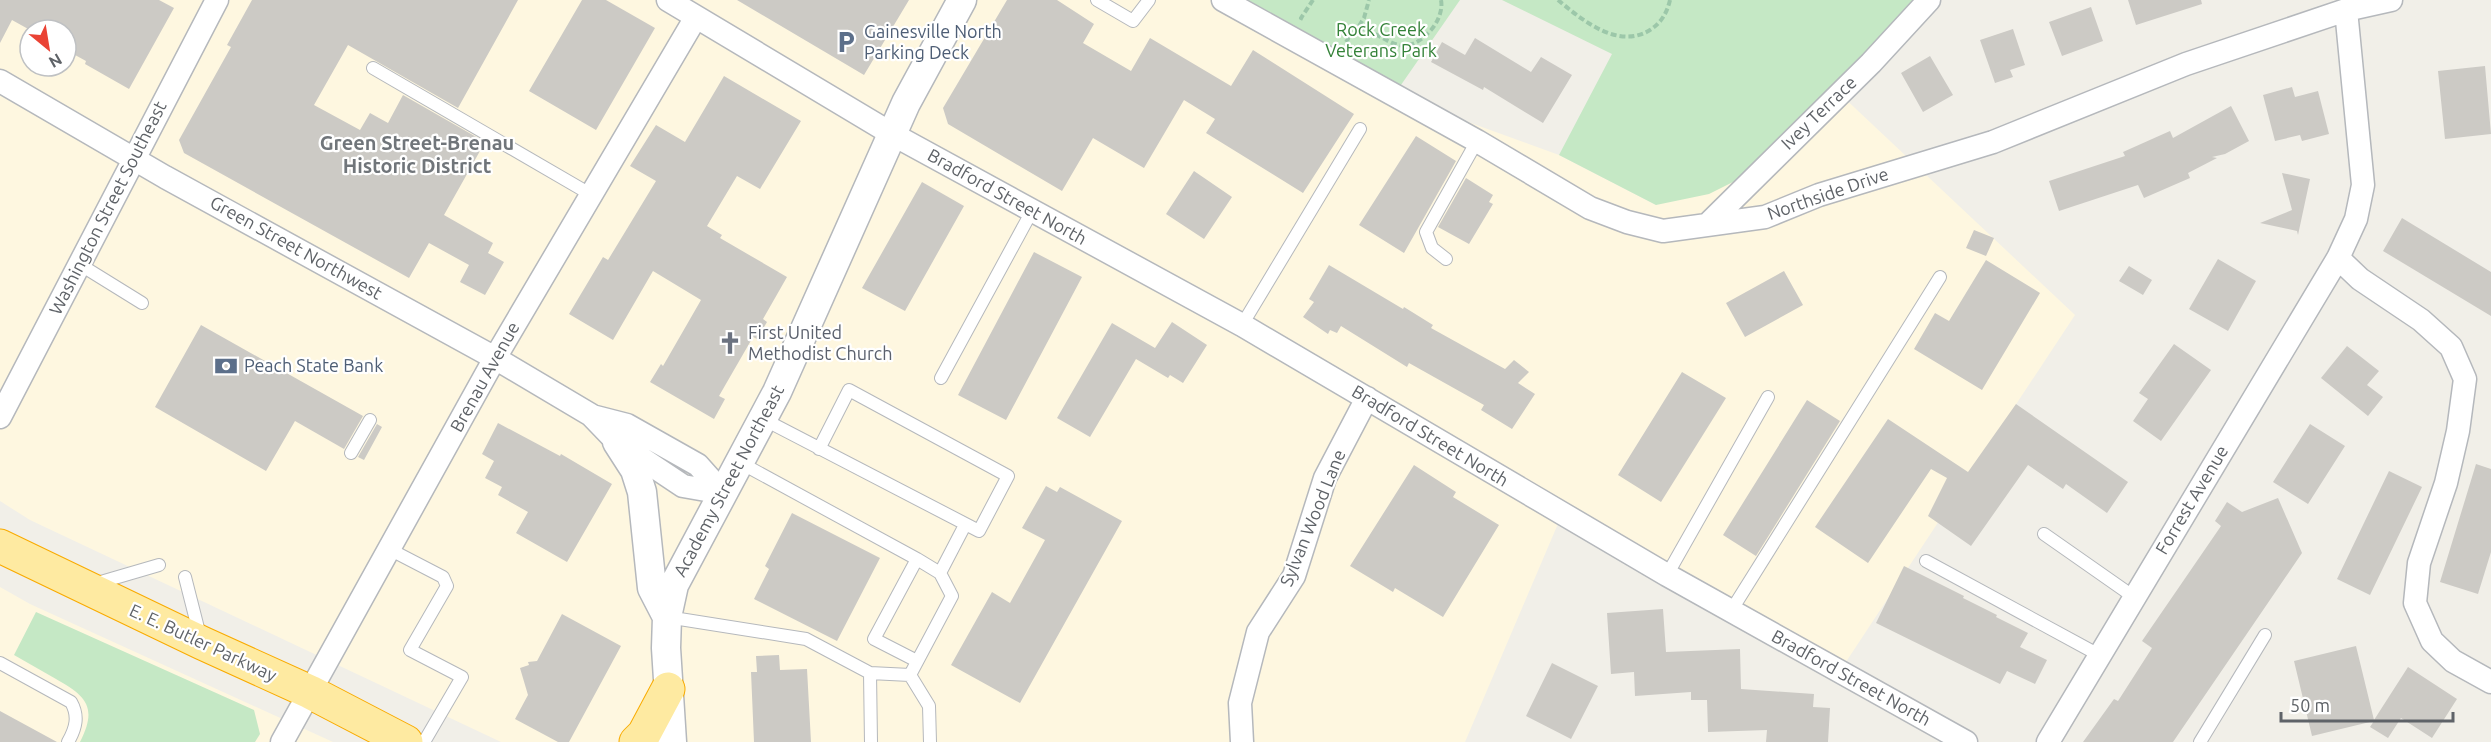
<svg xmlns="http://www.w3.org/2000/svg" width="2491" height="742" font-family="Ubuntu,sans-serif">
  <rect width="100%" height="100%" fill="#f1efe8"/>
  <path fill="#fef7e0" fill-rule="evenodd" d="M0,0H1223L1394,95L1559,155L1656,205L1839,93L2075,315L1836,677L1563,512L1465,742H501L30,520L0,501ZM30,30H66V66H30Z
    M0,587L30,604L333,742H0Z"/>
  <path fill="#c5e8c5" d="M1223,0H1460L1394,95Z
    M1502,0H1930L1763,167L1709,194L1656,205L1559,155L1612,54Z
    M36,612L254,710L260,734L255,742H80C98,707 86,696 56,679C42,671 28,663 14,655Z"/>
  <path fill="#cccac5" d="M0,0H159L174,8L129,89L85,64L86,61L66,50V30H30L12,20L0,43Z
    M252,0H518L458,108L348,45L314,105L360,130L370,113L388,123L403,95L485,142L444,215L493,243L488,253L504,262L485,295L460,282L469,265L429,243L409,278L184,153L179,140L231,47L227,45Z
    M582,0H606L655,28L596,130L529,91Z
    M737,0H909L864,75Z
    M1007,0H1057L1094,24L1083,43L1131,71L1150,38L1231,86L1253,50L1354,114L1303,193L1206,133L1215,119L1184,100L1144,168L1093,138L1062,191L948,124L943,108Z
    M2128,0H2201L2202,4L2136,25Z
    M2091,7L2103,41L2062,56L2049,22Z
    M2013,29L2025,65L2010,70L2013,77L1995,83L1980,40Z
    M1475,38L1531,72L1541,57L1572,75L1543,123L1484,87L1483,90L1431,62L1442,42L1465,55Z
    M1930,56L1953,95L1923,112L1901,73Z
    M2485,66L2491,134L2445,139L2438,71Z
    M724,76L801,121L760,189L737,176L707,226L722,235L720,238L787,277L763,319L767,322L757,339L753,337L719,396L725,399L714,419L650,382L661,364L663,366L701,300L653,271L613,340L569,314L603,257L608,260L656,181L630,166L656,125L685,142Z
    M2292,87L2295,97L2318,91L2329,134L2302,141L2300,135L2275,141L2263,95Z
    M2231,106L2249,141L2225,154L2212,157L2217,158L2188,173L2190,178L2144,198L2138,185L2059,211L2049,181L2125,156L2123,152L2170,131L2173,138Z
    M1416,136L1456,161L1404,253L1359,225Z
    M1194,171L1232,197L1204,239L1166,214Z
    M2282,173L2310,179L2298,235L2297,231L2260,223L2292,210Z
    M1466,178L1493,195L1489,202L1493,204L1469,244L1438,227Z
    M922,182L964,206L905,311L862,288Z
    M2402,218L2491,272V316L2383,251Z
    M1974,230L1994,238L1986,256L1966,248Z
    M1034,252L1082,277L1006,420L958,395Z
    M2218,259L2256,281L2228,331L2189,309Z
    M1986,260L2040,293L1982,390L1914,349L1935,313L1949,321Z
    M1329,265L1403,309L1404,307L1433,325L1431,328L1505,369L1514,360L1529,372L1518,383L1535,394L1512,429L1481,410L1484,405L1409,363L1407,367L1341,326L1337,333L1330,330L1328,334L1303,317L1314,302L1309,299Z
    M2129,266L2152,280L2143,295L2119,281Z
    M1784,271L1803,305L1745,337L1726,303Z
    M1172,322L1207,345L1183,383L1170,375L1168,378L1136,359L1090,437L1057,418L1112,323L1155,348Z
    M201,325L363,416L344,449L295,421L266,471L155,407Z
    M2174,344L2211,370L2161,441L2133,421L2148,399L2139,393Z
    M2347,346L2379,371L2367,385L2383,397L2368,416L2321,378Z
    M1682,372L1726,398L1661,502L1618,475Z
    M1807,400L1840,421L1756,556L1723,535Z
    M2016,404L2128,482L2107,513L2066,484L2063,489L2028,465L1971,546L1928,516L1947,478L1931,469L1868,563L1815,527L1888,419L1968,472Z
    M498,423L560,456L561,454L612,484L567,562L516,533L528,512L498,495L502,487L485,478L494,461L482,454Z
    M377,424L382,427L364,460L358,457Z
    M2310,424L2345,446L2308,504L2273,482Z
    M2476,464L2491,469V552L2478,594L2440,582Z
    M1414,465L1456,492L1453,497L1499,525L1443,617L1395,588L1393,592L1350,566Z
    M2389,471L2422,487L2370,595L2337,579Z
    M1046,486L1057,492L1060,487L1122,521L1020,703L951,665L992,592L1010,603L1045,540L1022,528Z
    M2278,498L2302,553L2173,742H2083L2114,699L2118,701L2152,648L2142,641L2221,526L2215,521L2227,502L2242,512Z
    M792,513L880,558L837,641L754,599L769,569L765,566Z
    M1904,566L1964,596L1963,598L1997,615L1996,617L2028,633L2020,647L2047,660L2035,684L2007,671L2000,684L1876,623Z
    M1663,609L1666,652L1740,649L1741,689L1814,694L1813,707L1830,708L1828,742H1766L1767,730L1708,732L1707,700H1691V692L1635,696L1634,672L1611,674L1607,613Z
    M562,614L621,646L569,742H558L515,719L528,695L520,668L529,665L528,662L537,661Z
    M2356,646L2374,720L2408,667L2457,699L2432,738L2401,718L2388,738L2370,727L2374,721L2312,736L2294,661Z
    M779,655L780,670L807,669L811,742H754L751,672H757L756,656Z
    M1552,663L1598,686L1571,739L1526,716Z
    M0,711L57,742H0Z"/>
  <g fill="none" stroke-linecap="round" stroke-linejoin="round">
    <g stroke="#b5b8bc" stroke-width="14">
      <path id="service" d="M1097,0L1133,21L1149,0
        M373,68L590,194
        M1446,259L1432,248L1426,232L1477,141
        M79,264L142,303
        M1242,325L1360,129
        M941,378L1032,211
        M763,419L979,531L1008,476L849,390L819,449
        M351,453L370,420
        M739,462L917,559L874,639L917,661
        M2044,534L2134,597
        M389,549L443,577L447,586L410,650L462,677L424,742
        M1926,561L2099,655
        M940,573L965,525
        M1667,575L1768,397
        M185,577L200,636
        M94,584L159,565
        M1731,611L1940,277
        M667,617L806,639L870,673L871,742
        M0,663L71,702C79,716 76,728 68,742
        M870,673L910,675L952,596L940,573L917,559
        M910,675L929,706L930,742
        M2200,742L2265,635"/>
    </g>
    <g stroke="#b5b8bc" stroke-width="25">
      <path id="minor" d="M668,0L892,134L1242,325L1667,575L1966,742
        M1223,0L1477,141L1590,208L1627,222L1663,231L1765,217L1819,195L1993,142L2186,64L2346,10L2391,0
        M0,81L165,177L495,358L591,415L617,442L683,486L723,493
        M1708,224L1871,63L1929,0
        M2338,258L2360,279L2421,320L2451,347L2465,379L2458,431L2446,483L2419,563L2415,603L2432,641L2453,661L2491,682
        M592,416L627,425L698,465L723,493
        M0,417L217,0
        M282,742L495,358L696,17
        M1242,742L1240,703L1258,632L1294,576L1325,478L1367,398
        M2048,742L2338,258L2356,219L2363,185L2346,10"/>
    </g>
    <g stroke="#b5b8bc" stroke-width="31">
      <path id="tertiary" d="M617,442L635,470L642,492L652,588L667,617
        M672,742L666,648L667,617L674,585L777,392L906,103L962,0"/>
    </g>
    <g stroke="#f9ab00" stroke-width="35">
      <path id="trunk" d="M0,546L202,643L310,692L406,742
        M636,742L644,734L668,689"/>
    </g>
    <path stroke="#9cc7a9" stroke-width="4" stroke-dasharray="6 3" stroke-linecap="butt" d="M1558,0C1582,20 1618,50 1650,30C1661,23 1667,13 1670,0
      M1303,19L1301,18L1313,0
      M1359,26L1364,18L1369,0
      M1346,42L1348,39L1347,27C1383,24 1396,68 1431,30C1438,22 1443,10 1441,0"/>
    <use href="#service" stroke="#fff" stroke-width="12"/>
    <use href="#minor" stroke="#fff" stroke-width="22"/>
    <use href="#tertiary" stroke="#fff" stroke-width="28"/>
    <use href="#trunk" stroke="#feeaa1" stroke-width="33"/>
  </g>
  <defs>
    <g id="parking-bare" transform="scale(1.8)"><path d="M-3.5-5.5H1a3.5 3.5 0 0 1 0 7H-1V5.5H-3.5ZM-1-3.4V-.6H.8a1.4 1.4 0 0 0 0-2.8Z" fill="#5c6f8a" stroke="#fff" stroke-width="2.5" paint-order="stroke"/></g>
    <g id="church-bare" transform="scale(1.8)"><path d="M-1.2-6h2.4v3.5h3.3v2.4h-3.3V6h-2.4V-.1h-3.3v-2.4h3.3Z" fill="#6b7280" stroke="#fff" stroke-width="2.5" paint-order="stroke"/></g>
    <g id="bank-bare" transform="scale(1.8)"><path d="M-6-4H6V4H-6ZM0-2.3a2.3 2.3 0 1 0 0 4.6a2.3 2.3 0 1 0 0-4.6Z" fill="#5c6f8a" stroke="#fff" stroke-width="2.5" paint-order="stroke"/></g>
  </defs>
  <g fill-rule="evenodd">
    <use href="#parking-bare" x="846" y="42"/>
    <use href="#church-bare" x="730" y="343"/>
    <use href="#bank-bare" x="226" y="366"/>
  </g>
  <g text-anchor="middle" stroke-width="4.5" stroke-linejoin="round" paint-order="stroke">
    <g font-size="18" fill="#348238" stroke="#fff">
      <text x="1381" y="36">Rock Creek<tspan x="1381" dy="21">Veterans Park</tspan></text>
    </g>
    <g font-size="18" fill="#4e5e75" stroke="#fff" text-anchor="start">
      <text x="864" y="38">Gainesville North<tspan x="864" dy="21">Parking Deck</tspan></text>
      <text x="244" y="372">Peach State Bank</text>
    </g>
    <g font-size="18" fill="#5f6368" stroke="#fff">
      <text transform="translate(1819 113) rotate(-44)" y="6">Ivey Terrace</text>
      <text transform="translate(1828 194) rotate(-19)" y="6">Northside Drive</text>
      <text transform="translate(1007 197) rotate(29)" y="6">Bradford Street North</text>
      <text transform="translate(108 208) rotate(-63)" y="6">Washington Street Southeast</text>
      <text transform="translate(296 248) rotate(29)" y="6">Green Street Northwest</text>
      <text transform="translate(485 377) rotate(-61)" y="6">Brenau Avenue</text>
      <text transform="translate(1430 436) rotate(31)" y="6">Bradford Street North</text>
      <text transform="translate(729 481) rotate(-62)" y="6">Academy Street Northeast</text>
      <text transform="translate(2192 500) rotate(-59)" y="6">Forrest Avenue</text>
      <text transform="translate(1313 518) rotate(-68)" y="6">Sylvan Wood Lane</text>
      <text transform="translate(203 643) rotate(25)" y="6">E. E. Butler Parkway</text>
      <text transform="translate(1851 678) rotate(29)" y="6">Bradford Street North</text>
    </g>
    <g font-size="18" fill="#5b616d" stroke="#fff" text-anchor="start">
      <text x="748" y="339">First United<tspan x="748" dy="21">Methodist Church</tspan></text>
    </g>
    <g font-size="20" font-weight="bold" fill="#70757a" stroke="#fff">
      <text x="417" y="150">Green Street-Brenau<tspan x="417" dy="23">Historic District</tspan></text>
    </g>
  </g>
  <g transform="translate(48 48) rotate(150)"><circle r="28" fill="#ffffff" stroke="#bfc1c3" stroke-width="1.5"/>
  <path d="M0-4.5L10 22L0 15L-10 22Z" fill="#ea4335"/>
  <text y="-9" font-size="16" font-weight="bold" text-anchor="middle" fill="#5f6368">N</text>
  </g>
  <path d="M2281 712v9h172v-9" fill="none" stroke="#5f6368" stroke-width="3"/>
  <text x="2290" y="712" font-size="18" fill="#5f6368" stroke="#ffffff" stroke-width="4.5" paint-order="stroke">50 m</text>
</svg>
